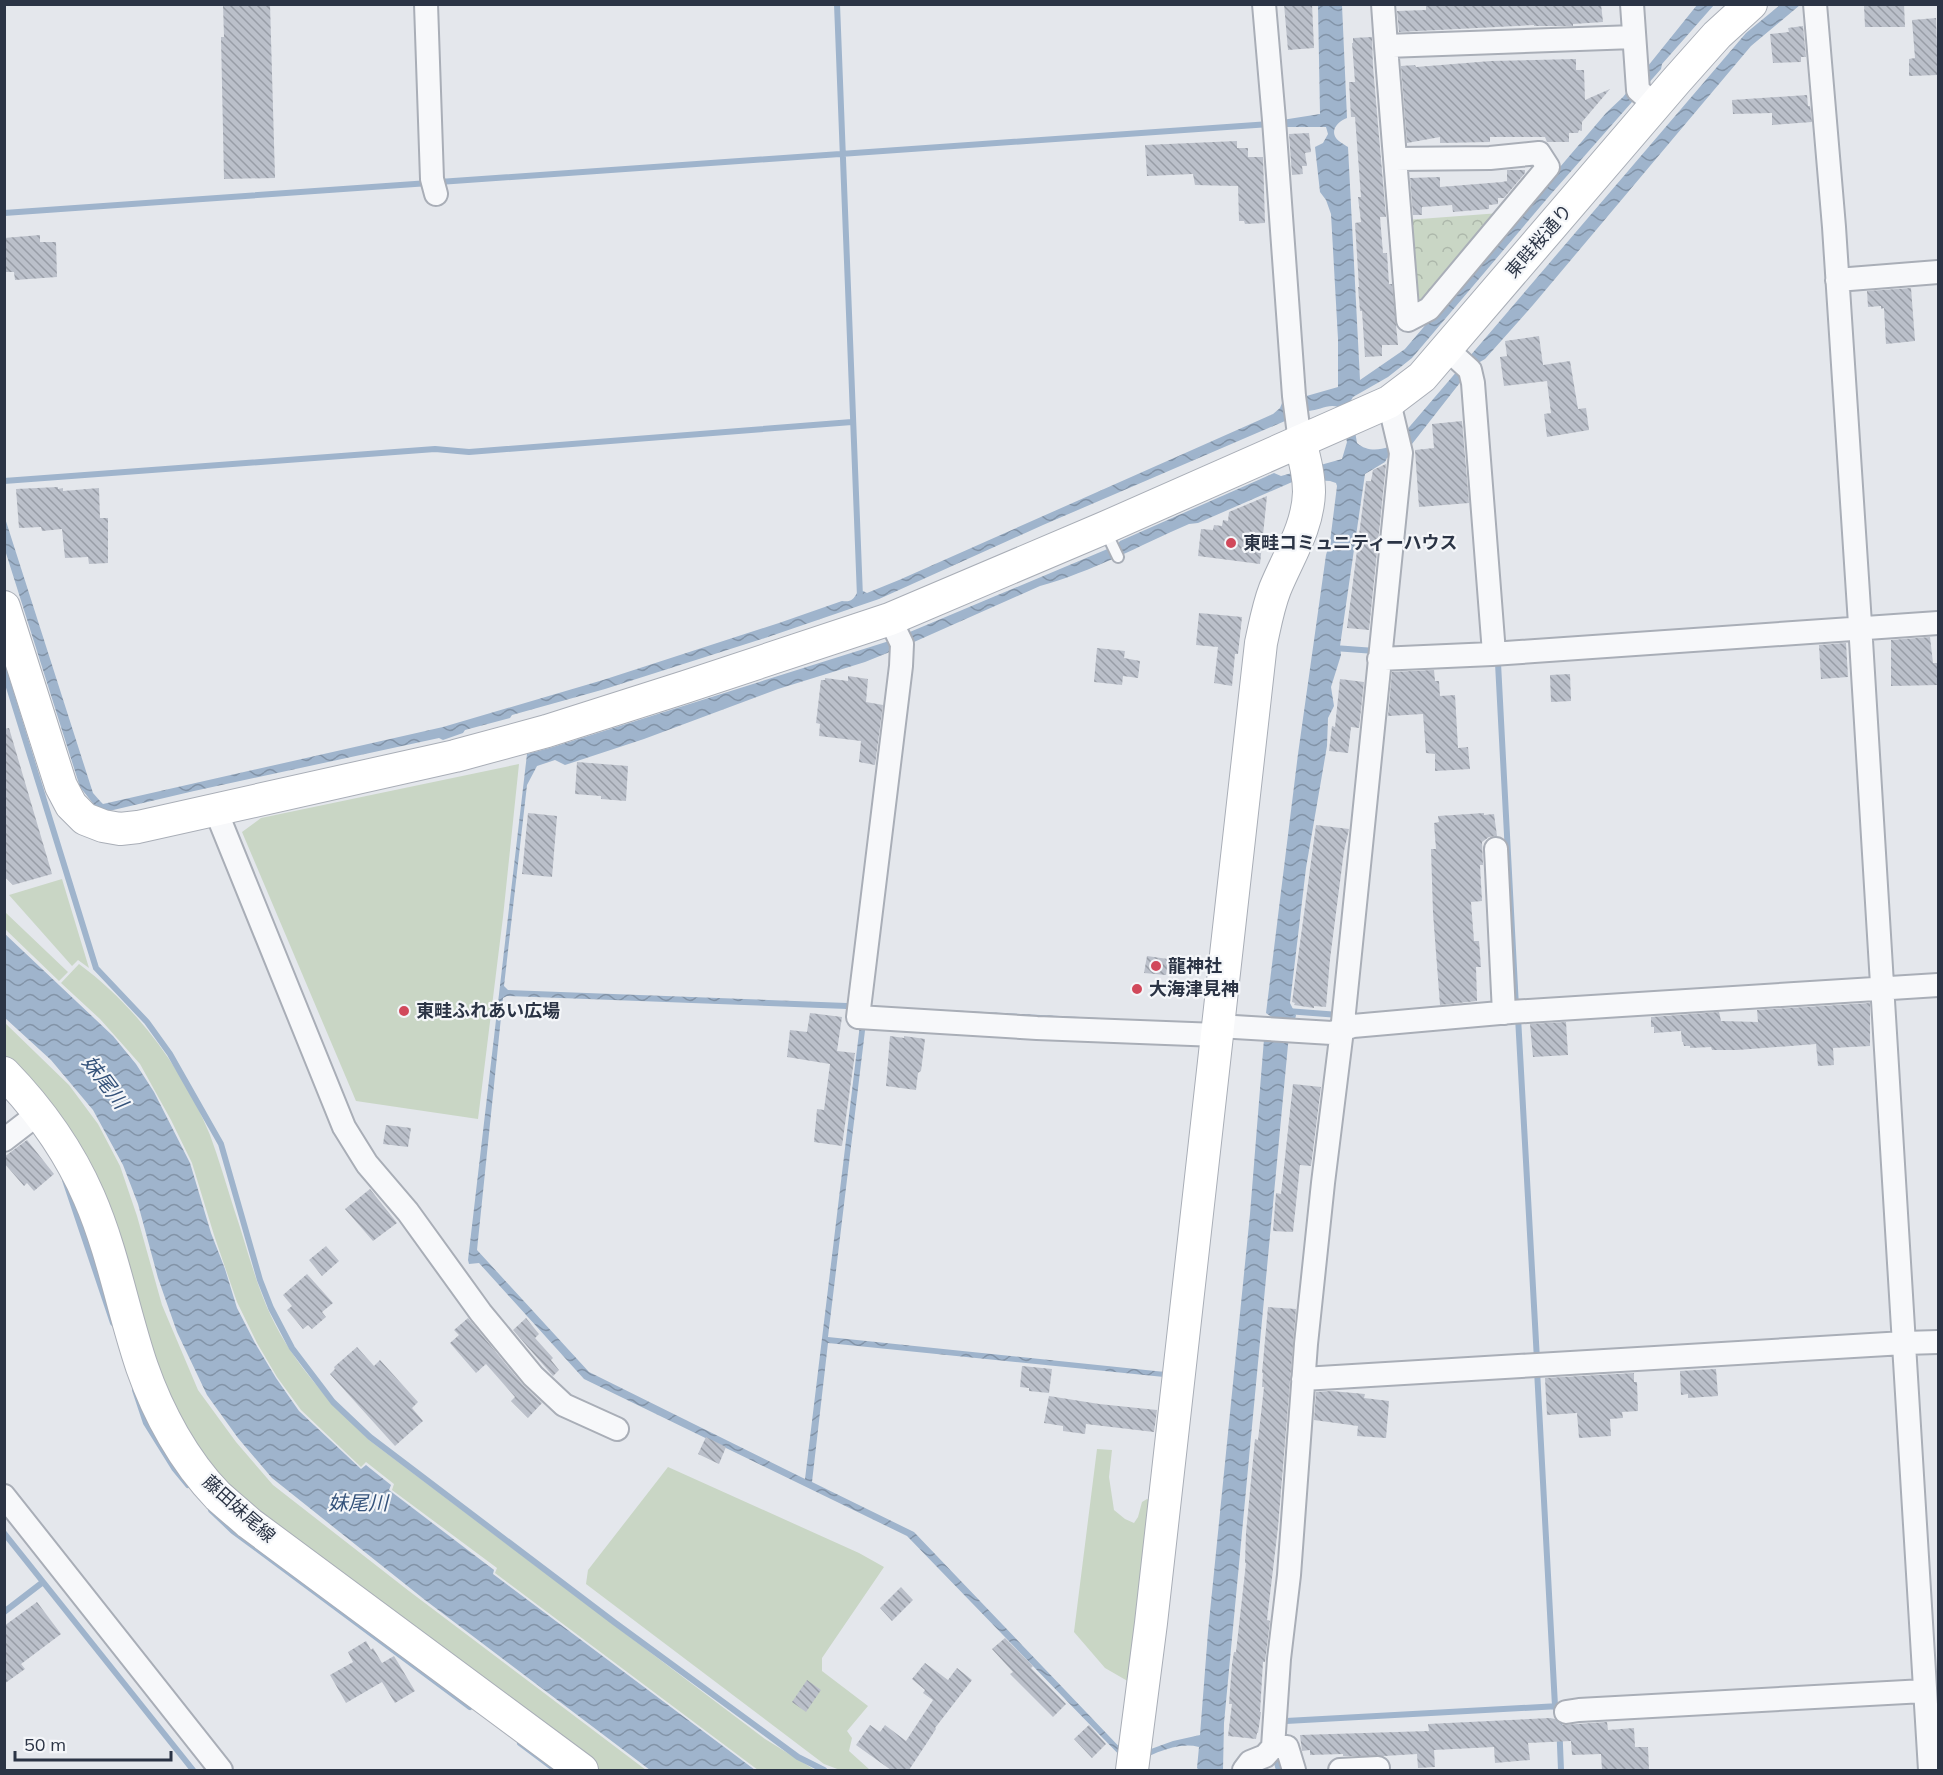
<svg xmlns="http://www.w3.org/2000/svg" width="1943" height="1775" font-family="Mulish,'Noto Sans JP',sans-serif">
  <defs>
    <pattern id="park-crowns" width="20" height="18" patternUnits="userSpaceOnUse" patternTransform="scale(1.5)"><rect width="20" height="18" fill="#c9d6c5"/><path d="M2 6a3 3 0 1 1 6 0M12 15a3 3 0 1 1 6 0" fill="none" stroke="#adb8ab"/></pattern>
    <pattern id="water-waves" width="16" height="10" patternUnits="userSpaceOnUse" patternTransform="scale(1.5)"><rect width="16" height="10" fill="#9fb4cc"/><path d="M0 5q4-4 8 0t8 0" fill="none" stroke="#8293a7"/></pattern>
    <pattern id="building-back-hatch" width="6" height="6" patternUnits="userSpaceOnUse" patternTransform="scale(1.5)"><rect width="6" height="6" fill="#bbc0ca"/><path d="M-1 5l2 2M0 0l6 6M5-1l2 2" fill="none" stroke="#989da6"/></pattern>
  </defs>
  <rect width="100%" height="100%" fill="#e4e7ec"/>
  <path fill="#c9d6c5" d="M519,764L503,917L478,1119L356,1101L242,832L261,818Z
    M62,879L89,968L78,960L72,966L9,895Z
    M5,912L68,972L59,981L5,929Z
    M79,964C136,1006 183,1069 210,1135C219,1159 226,1184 234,1209C246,1244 255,1282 271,1316C294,1365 331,1403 369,1440L765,1739L815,1770H758L495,1573L497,1568L392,1490L394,1484L366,1462L361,1467L301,1410L277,1377L257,1343L237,1302L214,1235L192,1163L171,1120L140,1064L100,1019L61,983Z
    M4,1022L69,1085L98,1124L120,1166L137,1216L162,1305L198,1390L236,1442L273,1485L409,1591L646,1770H593L280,1531L237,1493L198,1453L172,1411L135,1310L5,1064Z
    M1097,1449L1112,1450L1109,1477L1114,1510L1125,1519L1134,1523L1138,1517L1142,1502L1147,1499L1153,1502L1131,1683L1105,1668L1074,1632Z
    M668,1467L859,1553L884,1567L822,1658V1671L868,1706L847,1731L852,1738L849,1751L870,1770H840L824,1764L586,1584L588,1570Z"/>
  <path fill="url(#park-crowns)" d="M1500,213L1429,302L1413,298L1406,220Z"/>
  <path fill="url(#water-waves)" fill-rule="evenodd" d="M1318,5H1342L1347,118C1339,121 1330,129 1336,138C1338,141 1345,145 1348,147L1360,380L1405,349L1606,113L1623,97L1697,5H1714L1662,64L1661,69L1551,194L1412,358L1388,377L1353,397L1350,402L1357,443C1371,455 1388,448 1403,441L1405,432L1746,33L1780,5H1800L1751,46L1533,305L1485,359L1473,366L1412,444L1387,458L1385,462L1365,474L1340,646L1341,655L1331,687L1334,706L1328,718L1327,746L1306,868L1290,1003L1296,1015L1295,1020L1291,1021L1288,1045L1224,1723L1223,1770H1199L1197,1768L1199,1747C1175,1741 1151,1756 1129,1765L907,1536L584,1379L479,1263L469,1264L468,1260L527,754L553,747L886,642L1117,545L1120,541L1274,473L1281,476L1342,459L1347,442L1338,407C1326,403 1315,414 1303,410L1285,421L1043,525L879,599L765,638L605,689L512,715L510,718L465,730L463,733L443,740L439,738L194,791L109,811L95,806L80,787L5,550L4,515L93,793L100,801L103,804L443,727L603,680L779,623L842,601C851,602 853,600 857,593L863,591L867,593L899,580L1273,414L1280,408L1282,403L1338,387V339L1331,214L1326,200L1320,192L1315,147L1323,143L1328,134L1326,127H1282V120L1320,114ZM1299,479L1330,481L1336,483L1337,486L1330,542L1326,555L1298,754L1266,1013L1273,1018L1264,1039L1250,1214L1208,1632L1200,1735L1173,1741L1129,1757L914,1532L812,1482L828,1343L1164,1377L1165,1372L828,1337L867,1014L1196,1029L1195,1023L868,1006L914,642L1040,586C1091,572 1141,545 1189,524L1198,523ZM907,645L855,1008L847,1003L508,990L504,986L527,785L537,766L555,760L565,765L644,739L778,689L865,662ZM507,996L847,1009L861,1016L805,1479L589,1372L477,1250L503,998Z
    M5,934L113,1036L136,1064L154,1092L190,1163L211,1233L225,1269L237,1308L255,1343L276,1378L299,1411L361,1469L366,1465L391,1485L389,1490L494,1570L493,1574L755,1770H650L425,1600L272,1478L238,1438L207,1395L177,1332L158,1278L138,1204L123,1165L93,1110L51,1060L5,1018Z"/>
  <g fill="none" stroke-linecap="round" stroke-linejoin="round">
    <path stroke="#9fb4cc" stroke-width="6" d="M837,4L860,597
      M439,182L1270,124
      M4,213L429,183
      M4,481L435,449L469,452L852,422
      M1334,648L1375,651
      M1498,663L1516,1007
      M4,671L96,968L147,1022L170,1054L221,1144L260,1280L271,1308L292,1348L333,1402L370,1437L614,1622L798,1757L824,1770
      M1287,1011L1339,1015
      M1518,1017L1537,1360
      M65,1180L113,1323
      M1537,1370L1555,1706L1559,1721L1561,1770
      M135,1390L146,1423L174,1468L188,1485
      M211,1510L233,1531L470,1707
      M4,1533L193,1770
      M4,1612L43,1582
      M1286,1721L1559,1706
      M520,1743L556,1770
      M1276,1760L1279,1770"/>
  </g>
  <path fill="url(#building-back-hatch)" d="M223,4H270L275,178L224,179L221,37H224Z
    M1284,4H1312L1314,48L1288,50Z
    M1426,4H1601L1603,22L1573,24V26H1534V25L1399,32L1397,11L1426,10Z
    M1904,4L1905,27H1865L1864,5Z
    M1936,18L1938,75L1909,76V59L1915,58L1912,20Z
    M1803,26L1806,57H1801V62L1773,63L1770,34L1789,32L1788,28Z
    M1372,37L1373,67L1386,217H1380L1383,253H1387L1389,284H1392L1398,345H1382V356L1365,357L1362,311H1360L1358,287H1359L1355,223L1361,222L1358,197H1361L1355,117H1351L1349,82H1355L1352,43H1353V38Z
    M1576,59V70H1584L1585,100L1610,89L1582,122V131L1579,130L1578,133H1569V142H1547L1545,137H1490V142L1440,143V137L1407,143L1401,66L1415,65L1416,67L1491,61Z
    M1807,95L1808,106H1810L1812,122L1772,125V113L1733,114L1732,100Z
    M1309,133L1311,152L1305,153L1307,166H1302L1303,174L1292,175L1289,134Z
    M1237,141V148H1248V157H1263L1265,223L1245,224L1244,221H1239L1238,186L1195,185L1193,174L1147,176L1145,145Z
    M1507,170H1525V173L1504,198H1498V204L1489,205V209L1453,212L1452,205L1422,207V215H1413L1410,178L1440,177V187L1502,182L1507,181Z
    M40,235V242H56L57,277L15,280L14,272H4V238Z
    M1911,288L1915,341L1886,344L1884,308L1881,309V306L1868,307L1867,291Z
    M1539,336L1543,365L1570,361L1578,409L1586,408L1589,430L1547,437L1544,414L1551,413L1547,381L1504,386L1500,357L1507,356L1505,341Z
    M1462,421L1469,503L1419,507L1415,450L1434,448L1432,424Z
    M1386,464L1369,630L1347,628L1366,481H1371L1373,470Z
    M58,487V489L63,488V491L99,488L100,518H108V563L89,564L88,557L65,558L62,529L42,531L41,527L19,528L16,489Z
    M1267,496L1260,564L1198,556L1201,529L1213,530L1214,525L1222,526L1223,520L1228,521L1229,512Z
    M1199,613L1242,617L1238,654H1235L1232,686L1214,683L1218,647L1196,645Z
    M1930,637L1933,663H1938V685L1891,686V640Z
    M1846,643L1848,677L1821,679L1819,645Z
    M1097,648L1125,651L1124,658L1140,661L1138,678L1123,676L1122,685L1094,682Z
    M1434,670L1435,681H1439L1440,696L1455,695L1458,748L1468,747L1470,769L1435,771V754L1426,753L1423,714L1388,716L1392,672Z
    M1570,674L1571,701L1551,702L1550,675Z
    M848,676L868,679L866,702L883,705L875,765L859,762L861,741L819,736L820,724L816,723L821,680H825V678L848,681Z
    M1340,679L1364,682L1359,728L1351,727L1348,753L1329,751L1332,726L1335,727Z
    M9,728L52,874L13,885L4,876V729Z
    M577,762L628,766L626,801L601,799V796L575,794Z
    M528,813L557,816L552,877L522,874Z
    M1484,813V815L1494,814L1497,836L1489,837L1482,842L1483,865H1480L1482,901L1471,902L1474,941H1479L1481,967H1476L1477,1001L1440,1005L1433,913L1431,849H1436L1434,823L1439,822L1438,816Z
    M1316,825L1349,829L1344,851L1330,959L1326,1007L1314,1006V1008L1294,1005L1295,1003L1292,1002Z
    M1147,956L1168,959L1166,975L1144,973Z
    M1870,1003V1046L1833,1048L1834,1065L1818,1066L1816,1044L1737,1050H1712L1711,1047L1690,1048V1046H1684L1683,1042H1682L1681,1031L1654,1033V1027H1651V1017L1719,1012L1721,1021L1758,1022L1757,1010Z
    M810,1013L842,1017L837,1051L855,1053L842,1146L814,1142L817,1109L824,1110L830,1064L787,1057L790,1030L807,1032Z
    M1566,1022L1568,1055L1533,1057L1530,1024Z
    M890,1036L904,1038V1036L925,1039L921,1071L918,1073L916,1090L886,1086Z
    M1293,1084L1321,1087L1311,1166L1300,1165L1293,1232L1273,1231L1276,1193L1281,1194Z
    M386,1125L411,1128L408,1147L383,1144Z
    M27,1140L54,1174L34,1191L27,1183L24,1186L4,1163V1157Z
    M370,1189L397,1223L373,1241L345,1209Z
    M326,1246L339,1261L322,1276L309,1260Z
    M307,1274L333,1303L322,1312L326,1317L312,1329L308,1325L303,1329L287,1310L292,1306L283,1295Z
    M1268,1307L1296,1309L1278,1527L1267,1620L1270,1621L1265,1662H1263L1260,1712H1261L1258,1733H1257L1256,1739L1228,1736L1232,1704H1229L1232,1664L1234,1652H1236L1246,1563H1245L1246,1533L1255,1439L1258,1440L1264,1387H1262L1263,1373H1262Z
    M468,1318L523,1385L542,1403L528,1418L511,1401L515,1397L486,1364L476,1373L450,1343L459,1335L454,1330Z
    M526,1318L539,1334L535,1338L553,1358L551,1360L559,1370L553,1376L513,1330Z
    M357,1347L374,1366L380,1360L418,1402L412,1408L423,1421L395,1446L330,1374L335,1369L334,1367Z
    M1022,1366L1052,1369L1049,1393L1029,1391V1388L1020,1387Z
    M1716,1369L1718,1396L1688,1398V1394L1681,1395L1680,1371Z
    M1634,1373V1382H1637L1638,1411L1622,1412L1623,1418L1610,1419L1611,1436L1579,1438L1577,1413L1547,1415L1545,1378Z
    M1331,1391L1365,1394L1364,1398L1389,1401L1386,1438L1357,1436L1358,1426L1314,1420L1316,1392Z
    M1049,1396L1099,1404L1157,1410L1154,1432L1086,1424L1085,1434L1063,1431V1426L1044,1423Z
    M706,1437L726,1447L719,1464L698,1454Z
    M901,1587L913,1600L892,1621L880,1608Z
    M37,1602L61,1634L21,1664L25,1669L4,1684V1626Z
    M1005,1638L1033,1666L1031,1668L1066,1704L1053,1717L1010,1674L1013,1672L992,1649Z
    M366,1641L371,1650L373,1648L382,1663L394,1656L415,1691L395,1703L382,1682L346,1703L330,1675L353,1662L348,1652Z
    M925,1663L948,1680L957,1668L972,1680L935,1728L936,1729L909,1770H891L856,1745L870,1725L880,1732L885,1725L906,1741L933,1700L923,1693L925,1690L912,1679Z
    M807,1680L821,1690L806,1712L792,1702Z
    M1550,1718L1555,1719L1562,1725L1607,1722L1608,1730L1634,1728L1635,1747H1648L1649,1770H1602L1601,1754L1572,1755L1571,1741L1528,1743L1530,1760L1506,1762L1495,1763L1494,1747L1434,1750L1435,1767L1418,1768L1417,1754L1384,1756H1343V1754L1310,1755V1750L1302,1751L1300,1735L1429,1731L1428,1724Z
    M1089,1725L1106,1744L1092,1758L1074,1739Z"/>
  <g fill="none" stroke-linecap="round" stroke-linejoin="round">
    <g stroke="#a9aeb7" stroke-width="14">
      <path id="lane" d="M1105,530L1118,557"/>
    </g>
    <g stroke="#a9aeb7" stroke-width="26">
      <path id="street" d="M426,4L432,179L436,194
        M1264,4L1274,120L1294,396L1300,442
        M1383,4L1386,46L1408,320L1429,309L1548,167L1539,153L1490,158L1395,159
        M1632,4L1638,90L1655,105
        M1815,4L1834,227L1860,624L1930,1770
        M1386,46L1634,37
        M1837,280L1938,272
        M1447,349L1470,370L1473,383L1494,653
        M890,619L902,644L901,666L858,1017L1037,1028L1217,1035
        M1379,659L1492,654L1938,623
        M216,811L344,1127L367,1164L408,1212L481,1313L533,1376L564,1405L617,1429
        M1496,849L1504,1013
        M1218,1026L1332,1033L1353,1026L1511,1012L1938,985
        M4,1140L39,1113
        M1303,1379L1904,1343L1938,1342
        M4,1496L221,1770
        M1566,1712L1579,1710L1924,1691
        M1273,1747H1287L1294,1770
        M1244,1770L1250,1762L1265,1756L1273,1747L1279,1659L1289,1575L1306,1344L1323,1183L1343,1022L1401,453L1389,402
        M1340,1770L1378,1768"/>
    </g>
    <g stroke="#a9aeb7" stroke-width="34">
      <path id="secondary" d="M4,607L61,786L71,805L85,819L103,826L120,829L138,827L455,756L547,731L685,687L890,619L1104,528L1389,402L1422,377L1676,81L1717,35L1751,4
        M4,1073C39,1109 69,1151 89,1197C113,1252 123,1311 142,1367C158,1413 184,1461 218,1496C228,1505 239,1514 249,1523L582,1770
        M1132,1770L1151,1623L1261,643C1265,625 1268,607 1275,589C1288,557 1308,528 1309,492C1309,475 1305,459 1300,442"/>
    </g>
    <use href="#lane" stroke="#f7f8fa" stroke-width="10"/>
    <use href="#street" stroke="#f7f8fa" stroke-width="22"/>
    <use href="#secondary" stroke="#fff" stroke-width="32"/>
  </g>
  <g fill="#d1495b" stroke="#f4f6f9" stroke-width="2">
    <circle cx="1231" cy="543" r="6"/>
    <circle cx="1156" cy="966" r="6"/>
    <circle cx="1137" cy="989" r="6"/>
    <circle cx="404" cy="1011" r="6"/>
  </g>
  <g text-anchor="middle" stroke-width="4.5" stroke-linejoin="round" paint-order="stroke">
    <g font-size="18" fill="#2b3445" stroke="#f4f6f9">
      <text transform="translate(1539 241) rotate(-49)" y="6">東畦桜通り</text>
      <text transform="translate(239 1509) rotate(42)" y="6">藤田妹尾線</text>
    </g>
    <g font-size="18" font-weight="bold" fill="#2b3445" stroke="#f4f6f9" text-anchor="start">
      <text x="1243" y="549">東畦コミュニティーハウス</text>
      <text x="1168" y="972">龍神社</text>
      <text x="1149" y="995">大海津見神</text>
      <text x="416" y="1017">東畦ふれあい広場</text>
    </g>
    <g font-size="20" font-style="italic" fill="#34527a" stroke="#f4f6f9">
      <text transform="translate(105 1082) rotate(53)" y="7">妹尾川</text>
      <text x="358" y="1510">妹尾川</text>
    </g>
  </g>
  <rect width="1943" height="1775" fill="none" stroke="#2b3445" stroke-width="12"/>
  <path d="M15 1751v9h156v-9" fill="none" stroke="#2b3445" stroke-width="3"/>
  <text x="24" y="1751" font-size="18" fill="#2b3445" stroke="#f4f6f9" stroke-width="4.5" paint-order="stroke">50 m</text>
</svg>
